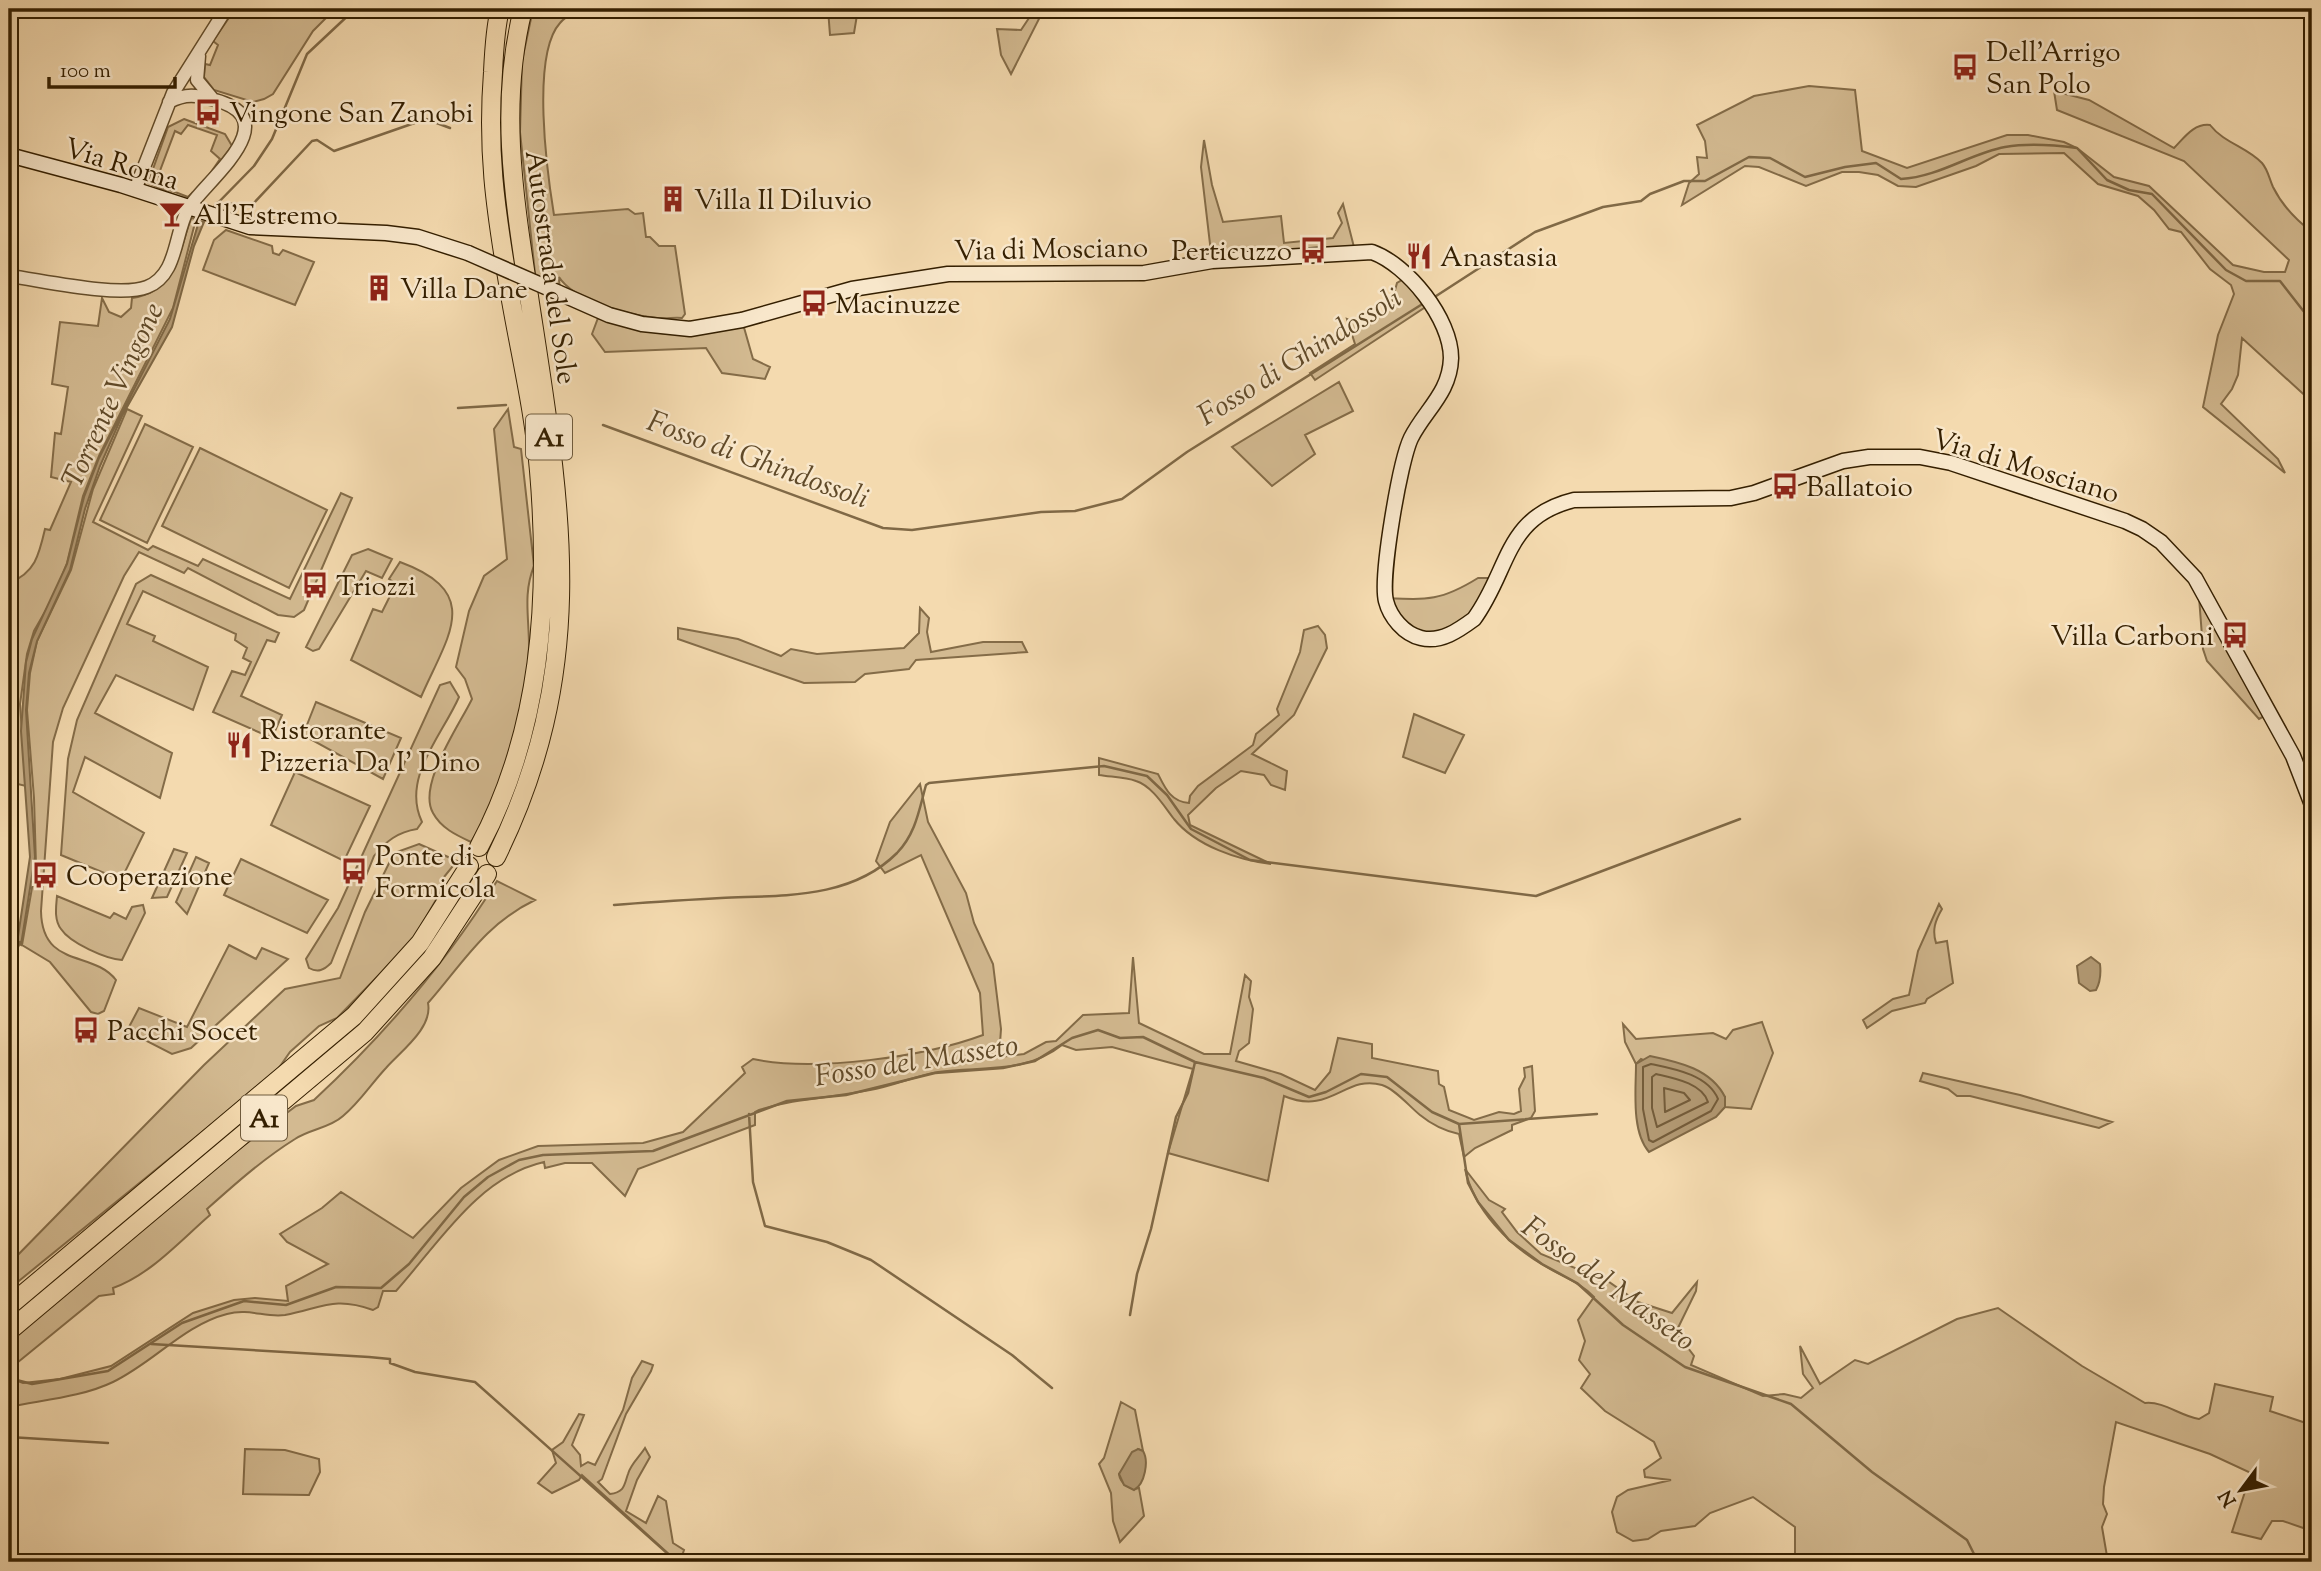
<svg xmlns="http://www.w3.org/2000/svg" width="2321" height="1571" font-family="'Sorts Mill Goudy',serif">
  <rect width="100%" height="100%" fill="#f4daaf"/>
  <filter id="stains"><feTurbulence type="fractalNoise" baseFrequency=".00286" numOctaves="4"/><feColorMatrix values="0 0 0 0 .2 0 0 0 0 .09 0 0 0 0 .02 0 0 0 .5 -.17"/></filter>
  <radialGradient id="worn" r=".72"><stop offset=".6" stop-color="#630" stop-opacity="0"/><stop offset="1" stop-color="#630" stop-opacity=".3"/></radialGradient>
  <path fill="#d3ba91" stroke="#846c48" stroke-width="2" d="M235,9H335L313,31L273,94L264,99L253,102L214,90L204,77L205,64L210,65L218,45L213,41Z
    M533,9H595C582,12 569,12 560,23C531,55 547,172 554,215L628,209L635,214L643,213L646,237H650L659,246H675L685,314L682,318C674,317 667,319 657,318C629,315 574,301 559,277L560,294L536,283L520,132L522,61Z
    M828,9H858L854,33L830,35Z
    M1035,9H1044L1011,74L1001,55L997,29L1021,30Z
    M1809,86L1855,90L1862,151L1907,168L2007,135H2028L2064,142L2077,148L2114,177L2149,186L2233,265L2264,272H2285L2289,260L2184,161L2057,110L2054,91L2089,100L2174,148C2184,138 2194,123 2210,125C2224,143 2247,147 2262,163C2268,170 2269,178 2273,187C2282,205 2296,220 2312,232V402L2242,338L2238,375L2232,389L2221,404L2278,459L2285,473L2203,407L2218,335L2234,294L2231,285L2210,269L2181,232L2169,229L2154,210L2138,196L2098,184L2064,153L1999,154L1976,166L1916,187L1898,186L1878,175L1859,172H1842L1806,186L1759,167L1745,166L1682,205L1689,183L1699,174L1697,157L1707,158L1705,141L1697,125L1754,96Z
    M184,119L225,134L232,146L209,175L220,159L211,151L217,135L188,125L181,134L175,131L158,176L164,180L162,187L188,197L193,192L188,201L148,183L168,127Z
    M1204,140L1212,185L1223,222L1281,216L1284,243L1333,238L1342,223L1338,213L1343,204L1355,251L1212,261L1201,167Z
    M191,218L196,219L173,308L99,456L83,496L67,563L54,596L34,631L27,654L20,704L26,786L9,782V583C35,573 39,555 45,529L50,530L71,482L51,477L55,433L61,434L68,387L52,384L60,322L98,326L102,298L109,312L121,317L131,308L132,298C175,292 179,253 191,218Z
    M226,230L272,246L273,253L279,255L283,250L314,262L295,305L203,270L214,240Z
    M1407,277L1430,304L1315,380L1310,373L1355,344L1347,319L1366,327L1369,325L1390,308L1397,283Z
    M598,318C652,336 688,340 743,324L753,359L770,367L765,379L722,373L706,348L605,352L592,334Z
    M1339,382L1353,411L1305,435L1315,454L1272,486L1232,447Z
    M127,409L142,416L93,522L148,550L153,546L198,566L203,559L290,599L341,493L352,498L304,610L294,617L278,615L188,568L184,573L139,552L124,576L63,708L53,742L41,911C42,969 93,950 116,980L104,1011L98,1014L91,1012L50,962L22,945L36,865L34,798L27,710L30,673L37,641L71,570L93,489Z
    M508,409L514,447L521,449L534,566C523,593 529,617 529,646C527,706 504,792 471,842C456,835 441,828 433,813C417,785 459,726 472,699L465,679L456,667L469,611L484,576L507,559L494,429Z
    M145,424L193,447L147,543L100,520Z
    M200,448L327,510L289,588L162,526Z
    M368,549L392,559L382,578L366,571L319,649L313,651L306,647L352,555Z
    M400,562C484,593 448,635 421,697L351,660L373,609L382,612L396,584L389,579Z
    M151,575L279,633L275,642L267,640L241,696L282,715L272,738L213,712L232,671L245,675L251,662L243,658L247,648L235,640L236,634L143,591L127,624L155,636L153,641L208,667L193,710L116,675L95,713L172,753L160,798L85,757L73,792L144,833L121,880L61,855L68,759L77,720L136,584Z
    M1478,578H1496L1474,619L1419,638L1386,598C1427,600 1441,601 1478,578Z
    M2198,584L2270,713L2259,719L2207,661L2203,649Z
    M920,608L929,618L927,632L931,652L983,642H1022L1027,652L916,660L909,669L865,674L855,682L804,683L678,639V628L738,639L781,656L791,649L817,654L904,648L919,633Z
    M1318,626L1325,635L1327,648L1294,715L1252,754L1287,771L1285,790L1271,785L1264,775L1241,771L1216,788L1188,815L1190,825L1271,864C1238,860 1196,846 1174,819C1164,806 1152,786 1136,781C1125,777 1111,777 1099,775V758L1158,774C1165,788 1171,802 1189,803L1190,796L1198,786L1253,745L1256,734L1279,715L1277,709L1300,652L1304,630Z
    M450,682L459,697C442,736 401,778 422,822L417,829C398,832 386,841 374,856L331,963C324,970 318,973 309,968L306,959L338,908L440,685Z
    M316,702L401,738L383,779L303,735Z
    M1414,714L1464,735L1445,773L1403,757Z
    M295,772L370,806L344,861L271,825Z
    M920,784L928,822L966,893L974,923L993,964L1001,1029L999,1057L1024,1054L1046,1042L1056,1041L1083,1015L1129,1013L1133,957L1139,1023L1204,1054H1230L1245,975L1251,981L1249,997L1253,1009L1249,1043L1239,1051L1236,1061L1281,1074L1315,1090L1330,1072L1338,1038L1372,1044V1058L1438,1071L1439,1084L1444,1087L1449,1110L1474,1120L1499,1112L1514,1114L1521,1111L1519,1089L1525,1077L1524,1068L1532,1066L1535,1111L1531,1118L1512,1125V1130L1475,1148L1464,1157L1459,1134C1445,1131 1431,1124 1420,1115C1409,1106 1395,1089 1382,1085C1345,1074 1331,1116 1284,1096L1268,1181L1168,1153L1193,1069L1112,1047L1076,1050L1062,1045C1026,1074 981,1066 938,1072C915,1076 893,1086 870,1090C832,1098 796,1098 759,1110L755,1112V1125L638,1169L625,1196L592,1163H565L545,1168L544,1162C478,1177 439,1243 396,1291H383L378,1307L373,1310C334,1296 322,1308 285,1315C266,1318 249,1308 227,1314C184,1325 153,1363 113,1382C82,1397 42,1400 9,1407V1331L117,1241L296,1106L314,1100C385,1034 446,963 497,881L535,900C485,924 463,963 428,1003C433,1028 401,1051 386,1068C371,1084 360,1102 343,1116C330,1128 310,1129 295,1139C263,1159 235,1184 207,1209L210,1215C180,1241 150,1275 113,1288L114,1294L99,1296L12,1367L10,1378L23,1383L60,1379L111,1366L193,1313L234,1300L255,1298L288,1301L286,1286L328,1264L287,1242L280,1234L322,1208L341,1192L413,1238L461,1188L499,1160L538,1146L643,1143L683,1132L745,1073L742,1067L753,1059C815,1072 924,1057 983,1035L980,993L921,855L885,873L876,861L890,822Z
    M419,844L457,861L444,877L441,891L413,940L337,1018L319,1026L290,1052L276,1072L9,1289V1264L204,1065L285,989L340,978L365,912L394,853Z
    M174,849L187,853L167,897L152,898Z
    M196,857L209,863L187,914L176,902Z
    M241,859L328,900L307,933L224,895Z
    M57,896L110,918L114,913L126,919L132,907L143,905L145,913L122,960C106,959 70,943 61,929C54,920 56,907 57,896Z
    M1939,904L1942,909C1935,921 1932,930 1936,943L1947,941L1953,983L1927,999L1925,1003L1892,1011L1867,1028L1863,1020L1893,999L1909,995L1918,951Z
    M229,945L256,959L262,948L288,959L191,1048L172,1054L135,1035L129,1027L139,1008L187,1027Z
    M1762,1022L1773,1053L1751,1109L1725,1107V1097L1641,1059L1636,1064L1625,1042L1623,1024L1636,1039L1713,1033L1726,1039L1733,1030Z
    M1923,1073L2020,1095L2112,1122L2099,1128L1970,1096H1957L1948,1089L1920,1081Z
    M1465,1169L1489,1200L1505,1209L1502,1212L1517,1232L1541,1254L1609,1282L1638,1302L1672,1313L1697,1282L1696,1291L1676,1332L1694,1356L1691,1365L1763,1396L1784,1394L1801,1398L1813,1388L1803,1374L1800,1346L1820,1384L1855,1360L1868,1364L1957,1319L1998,1308L2082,1366L2145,1403C2164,1401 2180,1416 2199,1419L2209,1413L2215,1384L2273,1397L2270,1411L2312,1425V1531L2283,1521H2272L2261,1539L2232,1532L2251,1473L2210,1454L2116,1422L2104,1487L2103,1504L2107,1514L2102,1527L2108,1562H1795V1527L1753,1497L1710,1513L1695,1526L1661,1531L1648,1539L1633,1541L1617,1532L1612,1512L1617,1497L1628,1490L1671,1480L1645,1477L1644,1470L1661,1458L1654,1442L1605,1411L1581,1388L1590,1374L1579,1360L1585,1341L1578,1320L1594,1297C1580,1282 1561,1276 1543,1265C1509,1245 1474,1210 1465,1169Z
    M642,1361L653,1365L651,1371L626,1414L602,1479L598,1482L610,1494C625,1492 624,1485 628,1474C630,1465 640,1456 645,1448L650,1457L637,1480L626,1511L646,1523L658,1496L666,1501L673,1543L684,1550L680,1562H670L672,1557L582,1475L579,1480L552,1493L538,1483L556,1463L552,1450L563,1442L579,1414L584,1415L572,1445L580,1455L581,1466L588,1462L595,1465L623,1410L632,1378Z
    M1121,1402L1135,1410L1143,1451L1138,1449L1119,1474C1120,1483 1130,1491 1139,1488L1144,1516L1120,1542L1113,1521L1111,1493L1099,1464L1104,1458Z
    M245,1449L285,1450L319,1459L320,1472L309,1495L243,1494Z"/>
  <path fill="#b39a74" stroke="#806946" stroke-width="2" d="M199,221L204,222L194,246L172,327L122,416L100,466L85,509L70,570L37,641L29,673L26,710L35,857L21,945L17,943L30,857L21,731L26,662L32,639L67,564L84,497L99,458L170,319Z
    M2091,957L2100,964C2101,973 2101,981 2096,990L2090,991L2079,983L2077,966Z
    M1650,1056C1679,1062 1711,1069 1725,1097V1107L1716,1117L1649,1152C1631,1132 1636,1089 1636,1064Z
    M1138,1449L1143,1451C1149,1461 1145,1484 1134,1490L1124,1485L1119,1474L1132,1452Z"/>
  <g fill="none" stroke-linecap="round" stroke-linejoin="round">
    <path stroke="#745c3a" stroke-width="2" d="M1651,1064C1675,1069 1708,1075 1718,1099L1711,1111L1653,1142L1649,1140L1643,1109V1067Z
      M1656,1074C1673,1078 1702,1083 1708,1102L1657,1127L1652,1108V1077Z
      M1664,1088L1684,1093L1690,1100L1665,1112Z"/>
    <path stroke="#806946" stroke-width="2.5" d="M217,203L252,205L312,141L317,140L334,151L426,119L450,128
      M211,210L254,166L272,139L307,54L355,9
      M1433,298L1535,232L1603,207L1641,201L1650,194L1684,181H1705L1749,157L1770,158L1805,177L1845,167L1876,163L1901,179C1939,177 1971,153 2005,147C2027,143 2055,145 2077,148L2107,180L2129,190L2152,194L2226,270L2246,281H2280L2312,322
      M458,408L506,405
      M603,425L883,528L912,530L1041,512L1075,511L1122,499L1187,452L1424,303
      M614,905C650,902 685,900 721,898C781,895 850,900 897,853C916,833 919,810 926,785L929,783L1104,766L1147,776L1167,795L1191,829L1250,860L1536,896L1740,819
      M9,968L20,942
      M749,1114L753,1182L765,1226L827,1242L871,1260L1012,1355L1052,1388
      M1459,1124L1468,1183L1478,1202L1509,1240L1542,1264L1577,1283L1623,1325L1685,1367L1791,1404L1872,1472L1967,1540L1978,1562
      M1130,1315L1137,1274L1151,1229L1176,1117L1188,1093L1195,1062
      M151,1344L369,1357L390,1359V1363L415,1372L475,1382L677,1562
      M9,1378L32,1384L108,1371L182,1323L244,1301L286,1305L336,1287L381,1288L409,1264L464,1197L488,1177L519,1160L543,1155L653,1151L787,1101L846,1095L935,1073L1003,1068L1035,1061L1072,1038L1098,1030L1120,1038L1143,1037L1195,1062L1264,1078L1309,1097L1326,1092L1361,1074L1387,1077L1432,1112L1459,1124L1597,1114
      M9,1388L10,1378
      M9,1437L108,1443"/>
    <g stroke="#644e2c" stroke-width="15">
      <path id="tertiary" d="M199,56L197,80L212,98
        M135,190L173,93L226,9
        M9,276C41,280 119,298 147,287C178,275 174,234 188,209C205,181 289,120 215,100C196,95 186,93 169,102"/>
    </g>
    <g stroke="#341f00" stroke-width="17">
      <path id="secondary" d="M9,155L121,185L250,227L386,233L418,237L468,253
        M557,292L609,315L642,324L690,329L742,320L852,289L948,274L1144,273L1212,261L1372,252C1408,265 1451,319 1451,358C1450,393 1425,410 1411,438C1400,461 1380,577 1386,601C1390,617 1404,634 1421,638C1441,643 1459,630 1474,619C1510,570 1504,517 1574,500L1731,498L1754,493L1843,461L1869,457H1920L1951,463L2125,521L2142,529L2161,542L2195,578L2293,756L2312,805"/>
    </g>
    <g stroke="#341f00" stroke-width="20">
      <path id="motorway" d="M479,847C541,731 550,600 539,471C534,408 518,345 508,283C495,207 487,149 493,72C494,51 495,29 500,9
        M496,857C591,664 561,506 530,303C515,203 498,108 523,9
        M9,1306L354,1016L420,943L469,866
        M9,1331L365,1032L432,958L487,874"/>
    </g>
    <use href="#tertiary" stroke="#f8e7cb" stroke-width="12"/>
    <use href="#secondary" stroke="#f8e7cb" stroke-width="14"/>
    <use href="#motorway" stroke="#f4daaf" stroke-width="18"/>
    <g stroke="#341f00" stroke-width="17" stroke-linecap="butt">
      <path id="secondary-bridge" d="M468,253L557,292"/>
    </g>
    <use href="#secondary-bridge" stroke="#f8e7cb" stroke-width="14"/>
  </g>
  <defs>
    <g id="bus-bare" transform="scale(2.1)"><path d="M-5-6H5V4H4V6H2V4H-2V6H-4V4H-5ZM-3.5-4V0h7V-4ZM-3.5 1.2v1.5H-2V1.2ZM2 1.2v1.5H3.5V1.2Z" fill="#8f2418" stroke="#f8e7cb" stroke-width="2.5" paint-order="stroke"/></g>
    <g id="building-bare" transform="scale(2.1)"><path d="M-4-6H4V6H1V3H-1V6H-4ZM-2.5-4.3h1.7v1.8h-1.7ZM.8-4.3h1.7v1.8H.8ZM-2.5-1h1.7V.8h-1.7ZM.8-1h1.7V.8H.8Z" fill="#8f2418" stroke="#f8e7cb" stroke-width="2.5" paint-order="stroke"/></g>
    <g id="bar-bare" transform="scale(2.1)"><path d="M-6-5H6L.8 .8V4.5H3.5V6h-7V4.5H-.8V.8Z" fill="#8f2418" stroke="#f8e7cb" stroke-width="2.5" paint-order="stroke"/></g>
    <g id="restaurant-bare" transform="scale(2.1)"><path d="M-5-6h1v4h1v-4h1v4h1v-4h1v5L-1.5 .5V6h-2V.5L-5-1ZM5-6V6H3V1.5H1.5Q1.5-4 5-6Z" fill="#8f2418" stroke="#f8e7cb" stroke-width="2.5" paint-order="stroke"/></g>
  </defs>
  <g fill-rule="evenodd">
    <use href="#bus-bare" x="1965" y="67"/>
    <use href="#bus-bare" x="208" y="112"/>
    <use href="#building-bare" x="673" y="199"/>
    <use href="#bar-bare" x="172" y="214"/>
    <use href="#bus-bare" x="1313" y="250"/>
    <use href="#restaurant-bare" x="1419" y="256"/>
    <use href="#building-bare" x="379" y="288"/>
    <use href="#bus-bare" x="814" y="303"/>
    <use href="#bus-bare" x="1785" y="486"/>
    <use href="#bus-bare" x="315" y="585"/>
    <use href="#bus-bare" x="2235" y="635"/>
    <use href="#restaurant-bare" x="239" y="745"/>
    <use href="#bus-bare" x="354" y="871"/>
    <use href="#bus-bare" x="45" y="875"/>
    <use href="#bus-bare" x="86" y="1030"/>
  </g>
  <g text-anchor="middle" stroke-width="5" stroke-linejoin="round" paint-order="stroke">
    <g fill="#f8e7cb" stroke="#6f5b3d" stroke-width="2">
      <rect x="526" y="414.5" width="46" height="45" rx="5"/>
      <rect x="241" y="1095.5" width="46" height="45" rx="5"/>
    </g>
    <g font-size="26" font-weight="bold" fill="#341f00">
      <text x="549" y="446">A1</text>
      <text x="264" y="1127">A1</text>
    </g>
    <g font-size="28" fill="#341f00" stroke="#f8e7cb" text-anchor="start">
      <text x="1986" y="61">Dell'Arrigo<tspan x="1986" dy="32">San Polo</tspan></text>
      <text x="229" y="122">Vingone San Zanobi</text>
      <text x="694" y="209">Villa Il Diluvio</text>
      <text x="193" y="224">All'Estremo</text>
      <text x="1292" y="260" text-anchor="end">Perticuzzo</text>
      <text x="1440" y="266">Anastasia</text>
      <text x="400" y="298">Villa Dane</text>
      <text x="835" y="313">Macinuzze</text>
      <text x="1806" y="496">Ballatoio</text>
      <text x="336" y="595">Triozzi</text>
      <text x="2214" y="645" text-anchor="end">Villa Carboni</text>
      <text x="260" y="739">Ristorante<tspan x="260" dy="32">Pizzeria Da I' Dino</tspan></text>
      <text x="375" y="865">Ponte di<tspan x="375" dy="32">Formicola</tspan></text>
      <text x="66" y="885">Cooperazione</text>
      <text x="107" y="1040">Pacchi Socet</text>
    </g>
    <g font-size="28" fill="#341f00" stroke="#f8e7cb">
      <text transform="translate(122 163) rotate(17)" y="10">Via Roma</text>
      <text transform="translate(1051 248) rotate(-1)" y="10">Via di Mosciano</text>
      <text transform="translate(552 267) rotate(82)" y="10">Autostrada del Sole</text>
      <text transform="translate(2026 465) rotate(17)" y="10">Via di Mosciano</text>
    </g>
    <g font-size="30" font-style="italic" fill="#604a29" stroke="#f8e7cb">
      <text transform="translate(1299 356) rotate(-32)" y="10">Fosso di Ghindossoli</text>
      <text transform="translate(112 395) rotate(-65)" y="10">Torrente Vingone</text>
      <text transform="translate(758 459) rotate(20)" y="10">Fosso di Ghindossoli</text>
      <text transform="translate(916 1060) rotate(-9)" y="10">Fosso del Masseto</text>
      <text transform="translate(1609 1283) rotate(36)" y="10">Fosso del Masseto</text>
    </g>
  </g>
  <rect width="2321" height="1571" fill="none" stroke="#f4daaf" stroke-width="35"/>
  <rect x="10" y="10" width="2300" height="1550" fill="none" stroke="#341f00" stroke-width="3.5"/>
  <rect x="18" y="18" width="2286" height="1536" fill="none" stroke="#341f00" stroke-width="2"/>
  <g transform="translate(2241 1490) rotate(238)" stroke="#f8e7cb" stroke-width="5" paint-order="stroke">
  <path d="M0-5L12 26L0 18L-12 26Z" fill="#341f00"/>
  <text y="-10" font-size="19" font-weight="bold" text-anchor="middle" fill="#341f00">N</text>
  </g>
  <path d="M49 77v10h126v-10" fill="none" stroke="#341f00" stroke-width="3.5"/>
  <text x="60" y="77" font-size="21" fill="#341f00" stroke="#f8e7cb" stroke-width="5" paint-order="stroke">100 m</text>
  <rect width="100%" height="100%" filter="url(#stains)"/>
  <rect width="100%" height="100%" fill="url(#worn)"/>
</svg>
